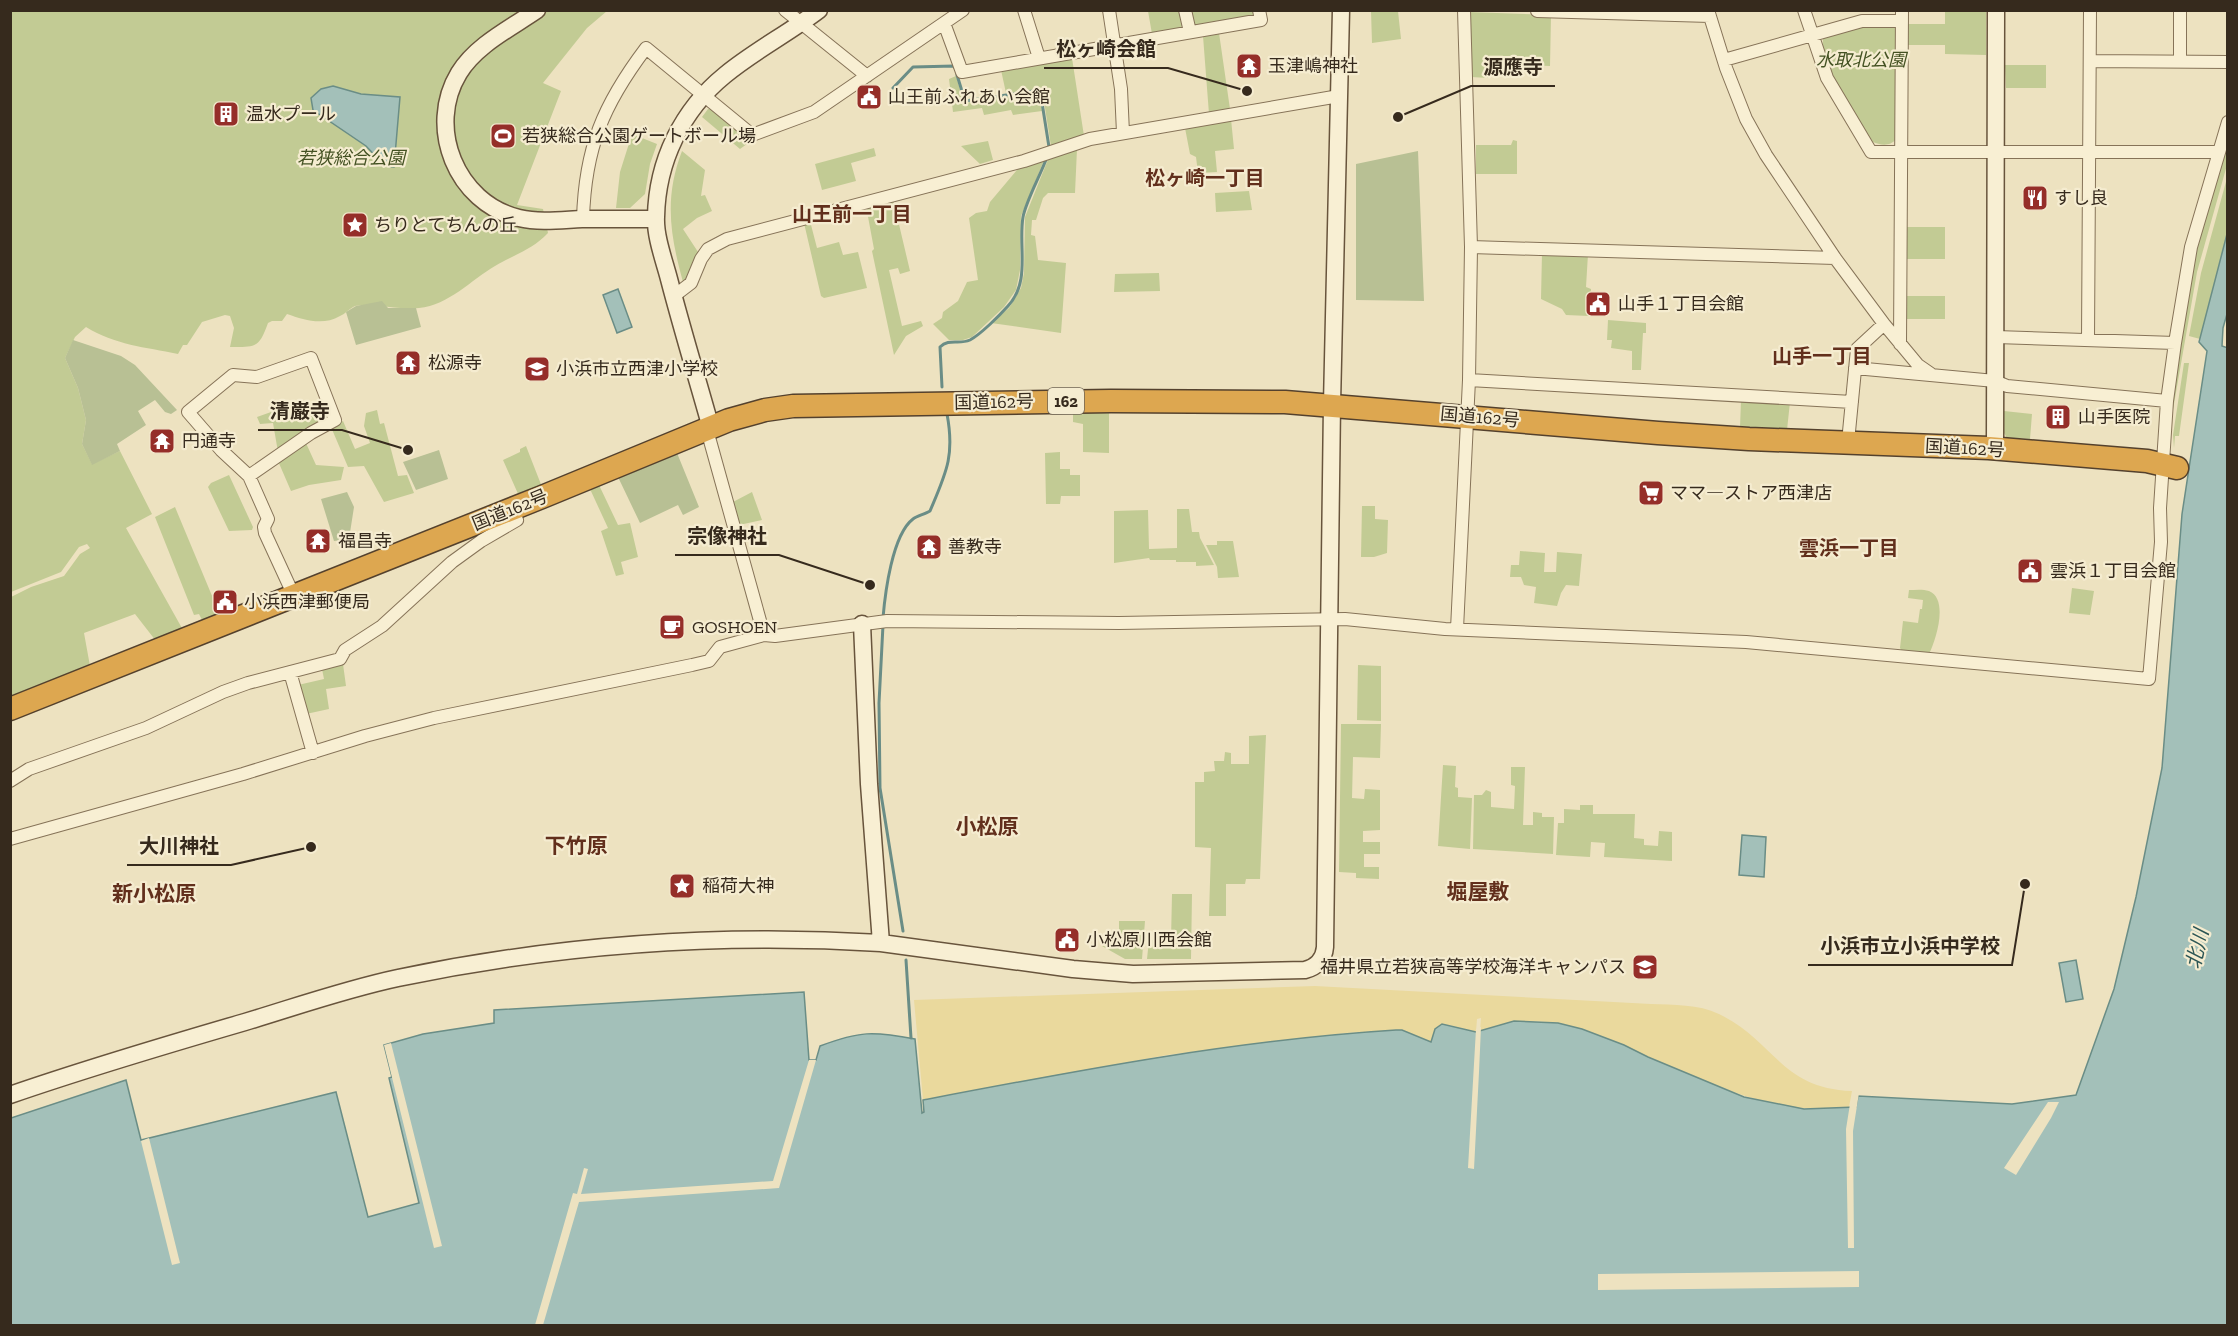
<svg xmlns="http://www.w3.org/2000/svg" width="2238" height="1336" font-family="'Zilla Slab','Noto Sans JP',serif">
  <rect width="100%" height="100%" fill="#ede2c0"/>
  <path fill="#c2cb94" d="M1255,10L1252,17L1196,27L1192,24L1190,11Z
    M11,11H607L587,28L543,83L561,91L517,205L543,209L548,233C532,250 515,254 495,266C471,280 449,305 419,308C404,310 365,303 355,306C350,308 345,314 340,316C323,326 304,320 287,314L282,321H272L268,323C259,348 256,347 230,347L234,328L230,316L225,315L202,322L187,345H183L178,354C145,347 115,345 86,327L75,337L65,358L78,388L86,420L82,444L92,464L120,451L152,514L126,528L183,630L156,641L135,614L84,633L90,666L11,698V597L31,587L64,576L80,554L90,548L87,544L79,547L61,572L11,592Z
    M1148,11H1180L1182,26L1180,30L1152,34Z
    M1371,11H1400H1398L1401,39L1372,43Z
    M1945,11H1986V55L1945,54V45H1906L1905,24H1945Z
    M1467,12L1551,15L1550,66L1524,65L1514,57L1489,56V78L1471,77Z
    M1863,26H1892L1896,29V139C1890,147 1880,145 1873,142C1860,121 1815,58 1824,36Z
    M1219,33L1230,109L1209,114L1203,36Z
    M1072,58L1084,136L1051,146L1042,89L1006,93L1001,70Z
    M2005,65H2046V88H2006Z
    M956,76L964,103L1039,92L1042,111L1013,115L1011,110L984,115L982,108L953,112L949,79Z
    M708,109H713L751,141L740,149L702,117Z
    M1231,119L1234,149L1215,151L1217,172L1198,173L1196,157L1190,154L1185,128Z
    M632,134L657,144L650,164L645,194L630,208H616L620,172Z
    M2227,138V165L2197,272L2171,421V402L2196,246Z
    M1513,140L1517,141V174H1476V145H1511Z
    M988,141L993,160L980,164L961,146Z
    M874,148L876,156L851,163L856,181L822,190L815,164Z
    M1077,149L1075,193H1048L1043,198L1036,220H1032L1031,235L1035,236L1038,260L1066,263L1061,333L991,323L1009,308L1021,288L1024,273L1025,217L1049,157Z
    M682,151L705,170L701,196L705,195L712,211L697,218L683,229L700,255L688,280L683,282C670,235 664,198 682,151Z
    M1045,158L1021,216L1020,270L1016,290L1004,307L972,337L963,340H949L933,324L942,318L943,312L958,301L967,282L978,280L969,218L976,213L987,211L990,202L1022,164Z
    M2227,178V234L2200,339L2189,336L2201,273Z
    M1249,191L1252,210L1216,212L1215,193Z
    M893,199L910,271L900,274L898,268L889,270L902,326L921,321L923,326L906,336L894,355L872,251L874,249L866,206Z
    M810,221L817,248L839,242L843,255L858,252L867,288L824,298L821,296L804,223Z
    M1905,227H1945V259H1905Z
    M1542,253L1588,254L1586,287L1591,289L1589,316L1566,315L1562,309L1541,299Z
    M1159,273L1160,291L1114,292L1115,274Z
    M1905,296H1945V319H1905Z
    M1608,320L1646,323V333H1643L1641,370H1632V351L1611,348L1612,340H1607Z
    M2184,363H2189L2179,436H2175L2174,448L2173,435Z
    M1741,400L1790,402L1787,430L1740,428Z
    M324,403L328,414L326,420L278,452L273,423L260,424L257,417L288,406L295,414Z
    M377,410L380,424L384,423L398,476L407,475L414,493L384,502L364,466L348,467L331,427L343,421L355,449L370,443L364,426L366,413Z
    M1109,411V453L1083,452V424L1073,422V412Z
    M2004,411L2032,414L2030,439L2007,438L2004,433Z
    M305,441L316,465L344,467L341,480L309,485L291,491L278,461Z
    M526,446L542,487L519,496L503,460L520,452V449Z
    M1060,452V469H1070V475H1080V496H1061L1060,504H1046L1045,453Z
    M229,475L253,527L252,530L229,531L208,487L211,483Z
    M599,485L618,525L630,523L638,557L621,562L624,574L616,576L601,531L608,528L590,489Z
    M752,492L762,520L739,525L733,502Z
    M1362,506H1375V519L1388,520L1387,553L1374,557H1361Z
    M175,507L220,615L203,622L199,614L194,615L155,517Z
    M1177,509H1189L1192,532H1199L1200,538L1214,565L1196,566V562H1176V560H1150L1149,558L1114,563V511L1148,510L1149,549L1177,548Z
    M1217,541H1233L1239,577L1218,578L1217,567L1206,545H1217Z
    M1520,551L1545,553L1544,572H1556L1557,552L1582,554L1579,586L1566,585L1561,593L1557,606L1534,603L1536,587L1524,585L1521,577H1510L1511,565H1519Z
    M2072,588L2094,591L2090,615L2069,613Z
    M1909,590C1915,590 1923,589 1929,591C1949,599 1936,640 1929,654L1902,651L1900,648L1903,621L1918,623L1920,609H1922L1923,600L1908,598Z
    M343,664L346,686L326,689L329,709L306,714L298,685L324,679L322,669Z
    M1358,665L1381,666V721L1357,720Z
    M1341,724H1381L1380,758L1353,757L1352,798L1364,799L1365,789L1380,790V830L1363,831V842H1380V854H1364V867H1379V879L1356,878V873L1339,872Z
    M1266,735L1260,879H1246L1245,884H1226V916H1209L1211,848L1195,847V782H1204V772L1215,771L1214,761H1224L1225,752L1231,753V764H1249V736Z
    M1443,765L1456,766L1455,787L1458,788V797L1472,798L1470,849L1438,846Z
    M1511,767H1525L1523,825H1533V812L1542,813V817H1554L1553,854L1473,849L1474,795H1482L1486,790L1491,792V807L1514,809L1515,786L1511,785Z
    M1580,805H1593V814H1635L1634,838L1644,839V845L1658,846L1659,831L1672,832V861L1604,857L1605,843L1591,842L1590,857L1556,855L1558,823H1564V809L1580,810Z
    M1172,894H1192L1191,959H1147L1149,940H1171Z
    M1119,921H1145L1142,959H1125L1102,946H1119Z"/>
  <path fill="#ead99d" d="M1315,986L1651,1004C1674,1005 1698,1004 1719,1014C1775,1041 1780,1088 1852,1091L1849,1107C1786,1115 1738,1095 1681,1071C1670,1066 1658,1062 1647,1057C1590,1030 1544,1008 1480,1031L1481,1018L1477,1019L1476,1032L1449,1025L1435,1029L1431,1042L1402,1030L1346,1033L1167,1055L923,1100L914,1000Z"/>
  <path fill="#b8c094" d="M1418,151L1424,301L1356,300V164Z
    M382,301L388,308H416L421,327L356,345L346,312L356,306Z
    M73,340L121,356L135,365L177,410L171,414L165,412L155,400L138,411L146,425L117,444L120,451L92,465L82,444L86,420L78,388L65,358Z
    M439,450L448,479L416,490L403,462Z
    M677,453L699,507L683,515L678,505L640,523L618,477Z
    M347,492L354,507L349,539L334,541L321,499Z"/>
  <path fill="#a3c0b9" stroke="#6a8d86" stroke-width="1.5" d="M333,86L361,94L400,97L394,167L385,166L366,146L313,110L311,98L321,89Z
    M2227,234V314L2223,328L2222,346L2228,348L2227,1325L11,1326V1118L126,1080L141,1140L336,1092L368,1217L419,1203L389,1078L392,1077L384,1045L423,1034L494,1023V1010L804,992L809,1060H816L820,1046C860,1031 873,1031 915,1039L922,1113L924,1112L923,1100C1080,1070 1236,1040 1396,1030H1402L1431,1042L1435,1029L1442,1024L1476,1032L1514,1021L1558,1023L1582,1029L1624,1045L1648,1057L1744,1097L1804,1109L1856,1107L1858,1096L2012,1104L2076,1095L2114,989L2136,897L2162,768L2182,514L2207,351L2199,342Z
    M618,289L632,327L617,333L603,295Z
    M1742,835L1766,837L1764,877L1739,875Z
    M2076,960L2083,999L2066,1002L2059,963Z"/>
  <path fill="#ede2c0" d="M1481,1027L1479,1072L1474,1169L1468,1168L1476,1029Z
    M391,1043L442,1246L434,1248L384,1045Z
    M809,1060H816L779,1188L579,1202L543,1325H535L573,1193L577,1194L584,1168L588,1169L581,1194L773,1181Z
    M1859,1093L1853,1131L1854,1248H1848L1846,1129L1850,1104H1854L1856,1094Z
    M2048,1102H2059L2051,1118L2016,1175L2004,1168Z
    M149,1138L180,1263L172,1265L141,1141Z
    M1859,1271V1287L1598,1290V1274Z"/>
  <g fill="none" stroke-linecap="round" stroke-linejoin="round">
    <path stroke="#6a8d86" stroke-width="3" d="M957,75L965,101L1040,90L1049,147
      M893,88L913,67L954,66L955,68
      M942,387L940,347C949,338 959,345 970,340C981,334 999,316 1008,306C1031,281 1018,247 1023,217C1026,201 1041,174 1047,157
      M883,618C885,594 892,535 913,519C917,516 925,514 930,511C946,473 955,456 947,414
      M883,625L879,703L880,788L903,931
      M906,960L911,1038"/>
    <g stroke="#867358" stroke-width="14">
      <path id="street" d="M785,10L867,76
        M1024,10L1039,58
        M1109,10L1121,89L1123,133
        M1185,10L1190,32
        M1708,10L1726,68L1746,119L1766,155L1835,258L1884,324L1918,365L1931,374
        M1804,10L1827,78L1871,152H2219
        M1537,11L1710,16
        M944,23L962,72L1261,20L1259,10
        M1724,60L1862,21H1902
        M2180,60V10
        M2091,61L2228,62
        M583,219C585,148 603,105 646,48L752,135L814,112L963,10
        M1471,247L1835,258
        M674,296L691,283L701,259L708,249L727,239L1024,161L1090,139L1339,96
        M1996,337L2175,343
        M2088,340L2090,10
        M1900,344L1902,10
        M1855,368L1995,381L2007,386L2167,401
        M1469,380L1852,402
        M707,430L764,635
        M1848,442L1857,349L1884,324
        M249,476L311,433L335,420L311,358L257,377L233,375L188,412L221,450L249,476L268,519L264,527L265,533L294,596
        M1457,629L1469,380L1471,247L1464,10
        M290,672L313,753
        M10,781L29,769L146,728L223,692L248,683L340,659L345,650L382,626L452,562L481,541L517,520L513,509
        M10,839L243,774L365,736L434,718L692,665L709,661L720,647L764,635L775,636L887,621L1119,623L1345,619L1445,629L1746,642L2149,679L2161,542L2160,508L2167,401L2175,343L2191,247L2228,122"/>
    </g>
    <g stroke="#68543c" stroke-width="19">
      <path id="secondary" d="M537,10C511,28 476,45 459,73C426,127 456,203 519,218C540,223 561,220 582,219C607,219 631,219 655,219
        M711,428C697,378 682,329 669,279C664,260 655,236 656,217C657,161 682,110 725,75C754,51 789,33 819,10
        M1995,449L1996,10
        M881,943L1073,969L1133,974L1305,970C1317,967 1324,959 1325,947L1332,404L1341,10
        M10,1095C88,1068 166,1045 245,1022C295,1007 346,989 398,978C556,945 720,933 881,943L869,784L862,624"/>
    </g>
    <g stroke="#54412d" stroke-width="25">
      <path id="highway" d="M10,709L542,497L729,420L765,410L793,406L1111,401L1285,402L1658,433L1749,439L1989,448L2147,461L2177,468"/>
    </g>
    <use href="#street" stroke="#f8efd3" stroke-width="12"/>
    <use href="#secondary" stroke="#f8efd3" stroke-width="16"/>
    <use href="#highway" stroke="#dda750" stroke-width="22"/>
  </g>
  <defs>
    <g id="temple-square" transform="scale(1.35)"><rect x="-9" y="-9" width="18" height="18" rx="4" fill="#952e29" stroke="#f5ecd0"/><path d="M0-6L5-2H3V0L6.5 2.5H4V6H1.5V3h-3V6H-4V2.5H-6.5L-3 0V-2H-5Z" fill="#fff"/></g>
    <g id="civic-square" transform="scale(1.35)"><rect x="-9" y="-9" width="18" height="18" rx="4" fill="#952e29" stroke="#f5ecd0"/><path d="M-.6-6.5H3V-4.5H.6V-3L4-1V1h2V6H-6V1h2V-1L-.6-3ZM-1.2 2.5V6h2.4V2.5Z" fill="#fff"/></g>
    <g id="building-square" transform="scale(1.35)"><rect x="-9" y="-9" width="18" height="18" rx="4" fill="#952e29" stroke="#f5ecd0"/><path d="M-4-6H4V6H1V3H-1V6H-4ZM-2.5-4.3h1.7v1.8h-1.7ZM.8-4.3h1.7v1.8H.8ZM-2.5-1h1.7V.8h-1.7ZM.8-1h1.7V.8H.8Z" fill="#fff"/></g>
    <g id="stadium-square" transform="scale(1.35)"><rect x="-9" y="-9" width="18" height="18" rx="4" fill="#952e29" stroke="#f5ecd0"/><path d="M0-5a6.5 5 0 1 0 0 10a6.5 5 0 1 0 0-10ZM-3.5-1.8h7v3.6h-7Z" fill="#fff"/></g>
    <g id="restaurant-square" transform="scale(1.35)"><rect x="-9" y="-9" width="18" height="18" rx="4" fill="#952e29" stroke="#f5ecd0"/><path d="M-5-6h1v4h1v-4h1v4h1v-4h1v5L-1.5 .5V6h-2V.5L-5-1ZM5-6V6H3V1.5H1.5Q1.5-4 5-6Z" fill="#fff"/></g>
    <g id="sight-square" transform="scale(1.35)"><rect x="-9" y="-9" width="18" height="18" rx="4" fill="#952e29" stroke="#f5ecd0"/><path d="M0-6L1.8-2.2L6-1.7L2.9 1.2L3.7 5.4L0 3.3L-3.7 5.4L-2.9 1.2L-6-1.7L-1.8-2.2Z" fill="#fff"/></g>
    <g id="school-square" transform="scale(1.35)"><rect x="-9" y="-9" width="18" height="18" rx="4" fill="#952e29" stroke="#f5ecd0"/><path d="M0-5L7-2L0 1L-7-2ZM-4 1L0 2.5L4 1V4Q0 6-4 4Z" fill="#fff"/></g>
    <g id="supermarket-square" transform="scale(1.35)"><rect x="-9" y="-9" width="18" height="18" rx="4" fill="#952e29" stroke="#f5ecd0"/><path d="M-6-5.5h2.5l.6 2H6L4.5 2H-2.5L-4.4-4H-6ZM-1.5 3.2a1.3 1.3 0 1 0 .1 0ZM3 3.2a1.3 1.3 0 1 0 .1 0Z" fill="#fff"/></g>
    <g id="cafe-square" transform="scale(1.35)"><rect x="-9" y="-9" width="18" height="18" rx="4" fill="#952e29" stroke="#f5ecd0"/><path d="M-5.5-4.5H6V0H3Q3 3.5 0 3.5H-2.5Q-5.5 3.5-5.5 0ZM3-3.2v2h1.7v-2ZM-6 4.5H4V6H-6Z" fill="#fff"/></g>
  </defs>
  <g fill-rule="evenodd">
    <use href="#temple-square" x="1249" y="66"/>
    <use href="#civic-square" x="869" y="97"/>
    <use href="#building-square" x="226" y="114"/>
    <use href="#stadium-square" x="503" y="136"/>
    <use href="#restaurant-square" x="2035" y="198"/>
    <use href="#sight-square" x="355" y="225"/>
    <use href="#civic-square" x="1598" y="304"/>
    <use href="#temple-square" x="408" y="363"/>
    <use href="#school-square" x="537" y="369"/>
    <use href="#building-square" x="2058" y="417"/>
    <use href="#temple-square" x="162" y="441"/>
    <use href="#supermarket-square" x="1651" y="493"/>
    <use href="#temple-square" x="318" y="541"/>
    <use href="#temple-square" x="929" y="547"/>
    <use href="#civic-square" x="2030" y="571"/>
    <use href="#civic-square" x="225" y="602"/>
    <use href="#cafe-square" x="672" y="627"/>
    <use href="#sight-square" x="682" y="886"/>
    <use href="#civic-square" x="1067" y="940"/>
    <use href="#school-square" x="1645" y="967"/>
  </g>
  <g text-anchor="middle" stroke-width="4.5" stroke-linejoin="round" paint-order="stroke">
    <rect fill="#f5ecd0" stroke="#6f6453" stroke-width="1.5" x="1048" y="388" width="36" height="26" rx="4.5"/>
    <g font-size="16" font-weight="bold" fill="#362a1d">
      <text x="1066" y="407">162</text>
    </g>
    <g font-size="18" font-style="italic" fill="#445223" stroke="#f5ecd0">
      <text x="1861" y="66">水取北公園</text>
      <text x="351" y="164">若狭総合公園</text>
    </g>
    <g font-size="18" fill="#362a1d" stroke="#f5ecd0" text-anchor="start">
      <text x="1268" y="72">玉津嶋神社</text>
      <text x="888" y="103">山王前ふれあい会館</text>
      <text x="246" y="120">温水プール</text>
      <text x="522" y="142">若狭総合公園ゲートボール場</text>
      <text x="2054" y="204">すし良</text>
      <text x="374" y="231">ちりとてちんの丘</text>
      <text x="1618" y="310">山手１丁目会館</text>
      <text x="428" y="369">松源寺</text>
      <text x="556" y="375">小浜市立西津小学校</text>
      <text x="2078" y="423">山手医院</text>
      <text x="182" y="447">円通寺</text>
      <text x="1670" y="499">ママ―ストア西津店</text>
      <text x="338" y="547">福昌寺</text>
      <text x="948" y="553">善教寺</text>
      <text x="2050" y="577">雲浜１丁目会館</text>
      <text x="244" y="608">小浜西津郵便局</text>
      <text x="692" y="633">GOSHOEN</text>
      <text x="702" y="892">稲荷大神</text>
      <text x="1086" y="946">小松原川西会館</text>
      <text x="1626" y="973" text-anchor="end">福井県立若狭高等学校海洋キャンパス</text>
    </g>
    <g font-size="18" fill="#362a1d" stroke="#f5ecd0">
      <text transform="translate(994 402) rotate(-1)" y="6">国道162号</text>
      <text transform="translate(1480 417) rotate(5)" y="6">国道162号</text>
      <text transform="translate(1965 448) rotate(3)" y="6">国道162号</text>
      <text transform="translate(510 510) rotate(-22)" y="6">国道162号</text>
    </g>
    <g font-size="20" font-weight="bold" fill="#622f1c" stroke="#f5ecd0">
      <text x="1205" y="185">松ヶ崎一丁目</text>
      <text x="852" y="221">山王前一丁目</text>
      <text x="1822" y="363">山手一丁目</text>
      <text x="1849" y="555">雲浜一丁目</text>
    </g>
    <g font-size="20" font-style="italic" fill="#2c5655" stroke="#f5ecd0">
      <text transform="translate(2197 949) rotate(-77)" y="7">北川</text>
    </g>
    <g font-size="21" font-weight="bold" fill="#622f1c" stroke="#f5ecd0">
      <text x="987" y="834">小松原</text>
      <text x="576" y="853">下竹原</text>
      <text x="1478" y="899">堀屋敷</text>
      <text x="154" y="901">新小松原</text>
    </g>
  </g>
  <path fill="none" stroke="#362a1d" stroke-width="2" d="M1247 91L1168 68H1044M1398 117L1471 86H1555M408 450L342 430H258M870 585L779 555H675M311 847L231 865H127M2025 884L2012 965H1808"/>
  <g fill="#362a1d" stroke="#f5ecd0" stroke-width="2">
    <circle cx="1247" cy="91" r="6"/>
    <circle cx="1398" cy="117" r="6"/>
    <circle cx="408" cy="450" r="6"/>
    <circle cx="870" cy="585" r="6"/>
    <circle cx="311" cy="847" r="6"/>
    <circle cx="2025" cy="884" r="6"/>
  </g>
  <g font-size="20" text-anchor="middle" font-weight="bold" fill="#362a1d" stroke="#f5ecd0" stroke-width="4.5" stroke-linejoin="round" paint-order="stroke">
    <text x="1106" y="56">松ヶ崎会館</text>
    <text x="1513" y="74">源應寺</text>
    <text x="300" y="418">清巌寺</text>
    <text x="727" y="543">宗像神社</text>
    <text x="179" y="853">大川神社</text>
    <text x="1910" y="953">小浜市立小浜中学校</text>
  </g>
  <rect width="2238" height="1336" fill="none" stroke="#362a1d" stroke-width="24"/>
</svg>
